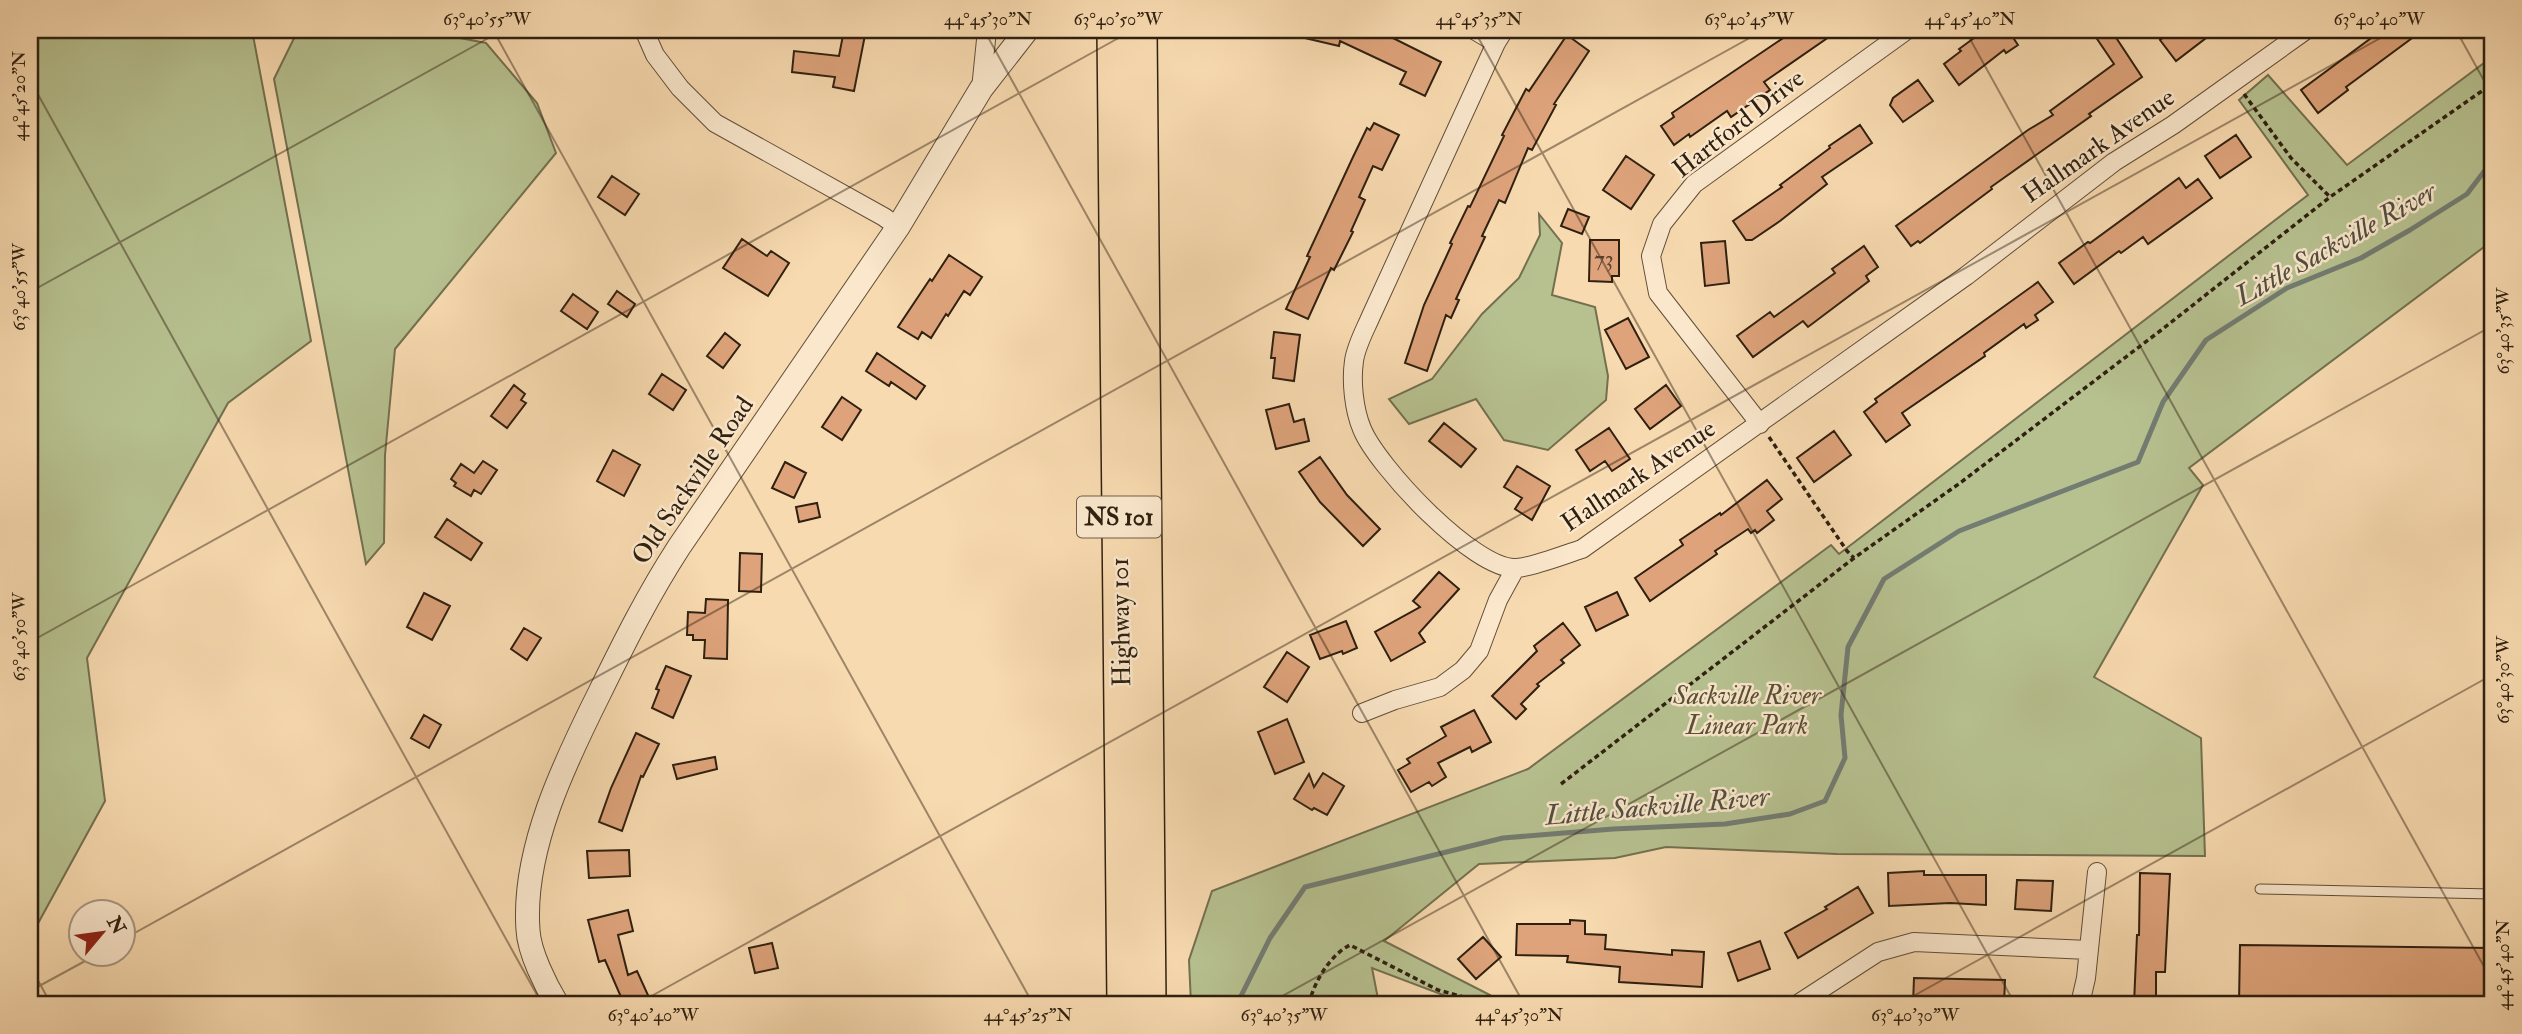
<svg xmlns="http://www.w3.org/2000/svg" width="2522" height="1034" font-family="'IM FELL Double Pica',serif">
  <rect width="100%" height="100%" fill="#f8dab0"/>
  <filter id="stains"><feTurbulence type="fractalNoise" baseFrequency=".00286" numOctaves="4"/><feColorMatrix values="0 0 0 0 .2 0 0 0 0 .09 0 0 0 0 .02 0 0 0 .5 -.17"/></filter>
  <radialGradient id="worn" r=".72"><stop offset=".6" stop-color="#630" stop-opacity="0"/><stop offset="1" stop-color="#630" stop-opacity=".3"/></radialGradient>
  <path fill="#b7c190" stroke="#737050" stroke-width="2" d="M30,30H252L311,341L228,403L87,658L105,801L30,938Z
    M298,30H418L486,43L537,103L556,153L395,349L385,455L384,543L366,564L274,79Z
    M2492,57V241L2189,468L2203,485L2094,677L2201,738L2205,856L1837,854L1666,847L1615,858L1479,864L1384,941L1490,995L1487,1004H1467L1372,968L1379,1004H1191L1189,960L1212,891L1528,769L1831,545L1839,554L2308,195L2239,100L2268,75L2347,165Z
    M1539,214L1562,243L1552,295L1595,307L1608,376L1606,400L1548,450L1504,440L1476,399L1409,424L1389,399L1432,379L1482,314L1519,278L1540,235Z"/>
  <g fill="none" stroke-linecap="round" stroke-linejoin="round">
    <path stroke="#737c72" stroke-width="5" d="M1237,1004L1270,938L1305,887L1503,838L1613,829L1725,824L1790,814L1825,801L1845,758L1841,715L1848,647L1884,579L1959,531L2138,462L2163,402L2206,340L2287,288L2361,258L2410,230L2467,194L2492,161"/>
  </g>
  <path fill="#dea37b" stroke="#2f2010" stroke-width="2" d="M844,30H866L854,91L833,87L835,77L792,72L794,51L839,56Z
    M1297,30H1377L1441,62L1425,96L1400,84L1406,72L1340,41L1339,46L1296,36Z
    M1795,30H1839L1764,82L1770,90L1731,117L1727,111L1690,137L1689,134L1674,145L1661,126L1674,117L1672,113Z
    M1985,30H2027L2014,39L2018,45L2006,53L2004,50L1959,85L1944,64L1961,51L1959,49Z
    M2091,30H2111L2142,77L2089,114L2091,116L1991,187L1992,189L1920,243L1918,241L1911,246L1896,226L2028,130L2053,115L2050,111L2114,64Z
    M2173,30H2199L2206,38L2176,61L2160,40Z
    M2382,30H2423L2346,87L2348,90L2318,113L2301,90Z
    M1567,35L1589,51L1554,104L1556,105L1532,150L1528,148L1505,203L1499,200L1482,236L1485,237L1456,299L1459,300L1451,318L1446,315L1427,371L1405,363L1424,305L1452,244L1450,243L1468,206L1470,207L1504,136L1502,135L1526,89L1529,91Z
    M1918,80L1933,101L1903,122L1890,105L1893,98Z
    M1374,123L1399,135L1382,170L1373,166L1359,197L1365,200L1351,231L1353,232L1334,270L1331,268L1308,319L1286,309L1310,257L1307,256L1353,157L1367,128L1370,130Z
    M1860,125L1872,143L1822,177L1827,184L1780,221L1752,240H1746L1733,221L1782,187L1780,185L1830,148L1829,146Z
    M2236,135L2251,157L2220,178L2205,156Z
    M1626,156L1654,175L1631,209L1603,190Z
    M612,176L639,194L625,215L598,197Z
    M2179,178L2186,188L2198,179L2212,198L2148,244L2143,237L2121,253L2119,251L2074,284L2059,263L2088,242L2090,243Z
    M1568,209L1589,217L1582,234L1561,226Z
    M742,239L767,256L771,251L789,263L768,296L723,268Z
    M1590,240H1619V276H1612V282L1589,281Z
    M1725,241L1729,283L1705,286L1701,243Z
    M1864,246L1878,267L1866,276L1869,281L1808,327L1803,321L1753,357L1737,336L1770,312L1774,317L1835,273L1832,269Z
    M949,255L982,277L970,295L964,291L948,316L946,314L931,338L922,332L918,339L898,327L930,279L932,281Z
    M2038,282L2053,302L2035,315L2038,320L2026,328L2024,324L1984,353L1985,356L1902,413L1910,425L1886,442L1864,412L1877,402L1875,399Z
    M617,291L635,304L627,317L608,304Z
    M573,294L598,312L587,329L561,311Z
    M1628,318L1649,357L1626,369L1605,330Z
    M1274,332L1300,335L1294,381L1273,378L1275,358H1271Z
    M725,333L740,345L723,368L707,356Z
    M877,353L925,386L916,399L891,382L889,386L866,371Z
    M662,374L686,390L673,410L649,394Z
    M514,385L525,394L521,400L526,403L507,428L491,416Z
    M1666,385L1681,406L1650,429L1635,409Z
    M842,397L861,410L842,440L822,427Z
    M1289,404L1294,422L1304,419L1309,441L1276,449L1266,410Z
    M1444,423L1476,449L1461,467L1429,441Z
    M1609,428L1630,459L1612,471L1605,461L1590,471L1576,450Z
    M1834,431L1851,455L1814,482L1797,458Z
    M613,450L640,465L624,496L597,481Z
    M1320,457L1347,495L1380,529L1363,546L1320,502L1299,472Z
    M483,461L497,470L481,494L474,490L471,496L454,486L456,483L451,479L461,464L474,473Z
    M785,462L806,473L794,498L772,488Z
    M1517,466L1550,486L1532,520L1515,509L1522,498L1504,487Z
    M1767,480L1782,499L1767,511L1774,520L1757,533L1755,530L1751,533L1748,529L1715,551L1717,554L1650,601L1635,578L1683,545L1680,540L1720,513L1721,515Z
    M817,503L820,517L799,522L796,507Z
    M447,519L482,543L471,560L435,537Z
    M740,553L762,554L761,592L739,591Z
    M1439,572L1459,589L1419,633L1425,642L1391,661L1375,632L1420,607L1413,601Z
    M1617,592L1628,615L1596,631L1585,607Z
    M424,593L450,606L432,640L407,627Z
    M706,599L728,600L727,659L704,658L705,640H693V635H687L688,612L705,613Z
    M1346,621L1357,648L1343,654L1342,651L1320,659L1310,635Z
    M1563,623L1580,645L1561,660L1564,663L1537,684L1539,686L1521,704L1526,709L1516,719L1492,696L1537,651L1534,646Z
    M524,628L541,638L527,660L511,649Z
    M1287,652L1309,667L1287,702L1264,687Z
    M666,666L691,676L673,718L652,708L659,690L656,689Z
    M1474,710L1491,742L1472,752L1470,747L1438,763L1446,777L1432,786L1429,782L1411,792L1398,770L1410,763L1407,759L1446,736L1441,727Z
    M424,715L441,725L429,748L411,738Z
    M1287,719L1304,762L1275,774L1258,732Z
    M636,733L659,744L643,777L641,776L622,831L599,822L611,788Z
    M715,757L717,769L677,779L673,765Z
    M1323,773L1344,786L1327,815L1314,808L1312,810L1294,799L1309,774L1314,787Z
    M629,850L630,876L589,878L587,851Z
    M1924,871V875H1986V905L1950,903L1889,906L1888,873Z
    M2140,873L2170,874L2165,972H2156V1004H2134L2137,935H2139Z
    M2017,880L2053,881L2051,911L2015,909Z
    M1858,887L1873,913L1798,958L1785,933L1827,909L1825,907Z
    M628,910L633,931L618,935L628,975L637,971L652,1004H624L605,960L599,962L588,920Z
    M1570,920L1585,921V934L1606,935L1605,949L1672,955V950L1704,952L1702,987L1619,982L1620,967L1567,962L1568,956L1516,955L1517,924H1570Z
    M1483,937L1501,957L1476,979L1458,959Z
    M1760,941L1770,969L1738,981L1728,953Z
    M772,943L778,968L755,973L749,948Z
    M2240,945L2492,948V1004H2239Z
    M1914,978L2005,980L2004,1004H1913Z"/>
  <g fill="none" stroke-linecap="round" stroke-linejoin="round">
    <g stroke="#614e38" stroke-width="11">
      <path id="service" d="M2260,889L2492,894"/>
    </g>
    <g stroke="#614e38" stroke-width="20">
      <path id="minor" d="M644,30L655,55L680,88L715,123L884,217L898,227
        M1474,30L1496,43
        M1504,30L1496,43L1371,316C1365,330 1356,346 1354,361C1351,382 1354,410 1362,429C1377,466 1474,570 1516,568C1530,568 1566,554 1582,549L1966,276L2114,162L2173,125L2306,30
        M981,89L987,30
        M1760,424L1658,293L1651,256L1662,224L1694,184L1907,30
        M1362,713L1395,700L1440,687L1463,670L1479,651L1498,600L1515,569
        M1798,1004L1878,952L1914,942L2089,950
        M2080,1004L2086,978L2097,872"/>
    </g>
    <g stroke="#614e38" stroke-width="25">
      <path id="tertiary" d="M557,1004C546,986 529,952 528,930C522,850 565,762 600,692C625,641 648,595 679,547L898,227L981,89L1027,30"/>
    </g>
    <g stroke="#2f2010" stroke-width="36">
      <path id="motorway" d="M1114,30L1124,1004
        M1140,30L1149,1004"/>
    </g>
    <path stroke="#2f2010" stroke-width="3.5" stroke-dasharray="5 3.5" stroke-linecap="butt" d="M2244,94L2291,158L2330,197
      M1769,437L1847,551L1854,558
      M1561,784L1854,558L1960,483L2160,331L2330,197L2492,84
      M1309,1004C1314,982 1330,955 1350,945L1438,990L1489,1004"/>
    <use href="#service" stroke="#fae7cc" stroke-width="9"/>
    <use href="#minor" stroke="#fae7cc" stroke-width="18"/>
    <use href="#tertiary" stroke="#fae7cc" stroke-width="23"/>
    <use href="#motorway" stroke="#f8dab0" stroke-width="33"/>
  </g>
  <path fill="none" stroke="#2f2010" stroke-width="2" stroke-opacity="0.45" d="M493,30L1033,1004M984,30L1524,1004M1474,30L2015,1004M1965,30L2492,981M2456,30L2492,95M30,80L542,1004M30,292L503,30M30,642L1133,30M122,940L1764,30M30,966L51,1004M30,991L98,954M637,1004L2395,30M1268,1004L2492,326M1899,1004L2492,675"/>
  <g text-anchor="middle" stroke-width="5" stroke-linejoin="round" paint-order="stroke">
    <g font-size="23" fill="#5b412b">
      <text x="1604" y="266">73</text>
    </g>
    <rect fill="#fae7cc" stroke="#6c5c48" stroke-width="2" x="1077" y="496.5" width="84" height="41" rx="5"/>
    <g font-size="24" font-weight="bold" fill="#2f2010">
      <text x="1119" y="525">NS 101</text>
    </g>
    <g font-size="26" fill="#2f2010" stroke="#fae7cc">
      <text transform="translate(1738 123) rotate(-38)" y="9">Hartford Drive</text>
      <text transform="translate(2098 145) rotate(-35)" y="9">Hallmark Avenue</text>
      <text transform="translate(1638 475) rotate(-34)" y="9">Hallmark Avenue</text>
      <text transform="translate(692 480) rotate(-56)" y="9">Old Sackville Road</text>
      <text transform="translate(1120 622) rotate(-91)" y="9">Highway 101</text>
    </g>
    <g font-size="26" font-style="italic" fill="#585036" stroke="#fae7cc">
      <text x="1747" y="704">Sackville River<tspan x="1747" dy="30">Linear Park</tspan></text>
    </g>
    <g font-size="28" font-style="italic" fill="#514e41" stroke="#fae7cc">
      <text transform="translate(2335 243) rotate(-29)" y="10">Little Sackville River</text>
      <text transform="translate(1657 805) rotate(-5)" y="10">Little Sackville River</text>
    </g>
  </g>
  <rect width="2522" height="1034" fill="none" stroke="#f8dab0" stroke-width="77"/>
  <g transform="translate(102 933) rotate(61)"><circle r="33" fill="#fae7cc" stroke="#a99781" stroke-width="2"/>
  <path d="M0-5L12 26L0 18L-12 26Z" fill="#8f2418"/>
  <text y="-10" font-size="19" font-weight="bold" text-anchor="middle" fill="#2f2010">N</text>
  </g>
  <rect x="38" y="38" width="2446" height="958" fill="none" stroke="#2f2010" stroke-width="2.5"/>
  <g font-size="18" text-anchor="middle" fill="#2f2010">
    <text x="487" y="25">63°40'55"W</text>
    <text x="988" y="25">44°45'30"N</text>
    <text x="1118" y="25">63°40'50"W</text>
    <text x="1479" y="25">44°45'35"N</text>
    <text x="1749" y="25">63°40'45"W</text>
    <text x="1970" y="25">44°45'40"N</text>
    <text x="2379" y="25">63°40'40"W</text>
    <text transform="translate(19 96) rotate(-90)" y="6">44°45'20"N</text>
    <text transform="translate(19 287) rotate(-90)" y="6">63°40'55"W</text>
    <text transform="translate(2503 331) rotate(-90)" y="6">63°40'35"W</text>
    <text transform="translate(19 637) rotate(-90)" y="6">63°40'50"W</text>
    <text transform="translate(2503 680) rotate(-90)" y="6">63°40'30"W</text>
    <text transform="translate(2503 965) rotate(-90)" y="6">44°45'40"N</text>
    <text x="653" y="1021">63°40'40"W</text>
    <text x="1028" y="1021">44°45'25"N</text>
    <text x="1284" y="1021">63°40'35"W</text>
    <text x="1519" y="1021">44°45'30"N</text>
    <text x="1915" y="1021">63°40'30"W</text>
  </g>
  <rect width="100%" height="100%" filter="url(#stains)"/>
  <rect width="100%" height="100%" fill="url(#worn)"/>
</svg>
